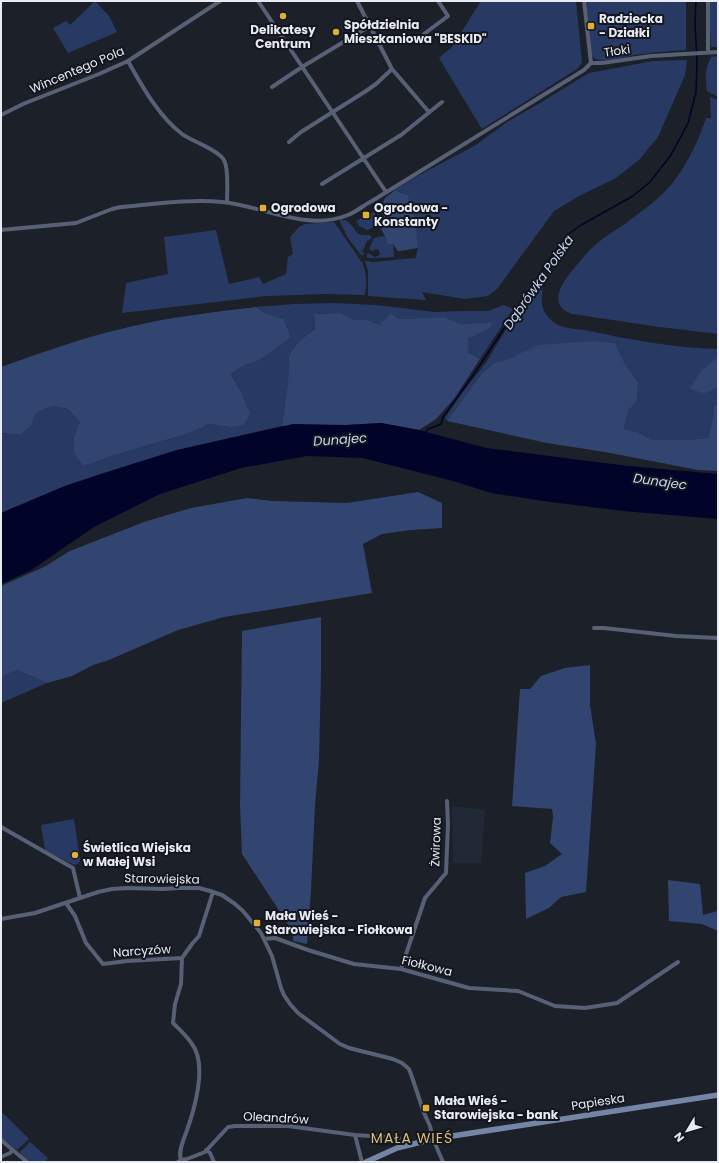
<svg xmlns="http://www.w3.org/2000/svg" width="719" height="1163" font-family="Poppins,sans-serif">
  <rect width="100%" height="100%" fill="#1c2028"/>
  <path fill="#222936" d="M452,806L485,810L481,863H453Z"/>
  <path fill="#283a64" d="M95,1L109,16L117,32L68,53L53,28L66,21L70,25Z
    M481,1H576L582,63L577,69L482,129L439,58L452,47Z
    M586,1H686V50C671,51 656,52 642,54C632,55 606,62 598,60C594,59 593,57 591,53Z
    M710,1H718V47H711L709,13Z
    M718,56V97L707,91C705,79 705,68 711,57Z
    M687,60L685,75L658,137L640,159L616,178L579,196L554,211L497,289L488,296L465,299L422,292L426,300L368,296V271L365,261L373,262L414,258L415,259L418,248L414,222L408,195L394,190L414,178L476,145L507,122L540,103L589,73L653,61Z
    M710,97L718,100V334L660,327L572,314C545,304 564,280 576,266C582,259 587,252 594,246C605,236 618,229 629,221C643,210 659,199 671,185C687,165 698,142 706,118H711Z
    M374,212C379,220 376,228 367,230L359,226L356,221Z
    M340,219C343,220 347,220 349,223C358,231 354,236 370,235L372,238L367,241L362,252L365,253L362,256L348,238L340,222Z
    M334,222L363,264C366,273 368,287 364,295L325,294L266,296L122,313L126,283L168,274L164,237L216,230L229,284L259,277L263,284L286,274L288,257L293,254L290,237L299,227L305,224Z
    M384,236L386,238L387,245L393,244L394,257L376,258H367V254L368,253L375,257L378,256L380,254L379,250L375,249L373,251L369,249L374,238Z
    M535,282L543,285C541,300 540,311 552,321C561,329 573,328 584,330C628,339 673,348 718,349V359L690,389L704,394L718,387V406L714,404L710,438L686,440H653L637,432L624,429L628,411L637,401L638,382L625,364L615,343L594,341L567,344L513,357L494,363L482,373L447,421L445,418L465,389L485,364Z
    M333,303L376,305L435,312L461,311H488L504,305L513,309L480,359L468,352V339L490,328L492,322L461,324L444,317L398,319L380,325L368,320H355L340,313L314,314L315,329L299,341L289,355L288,381L282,426L177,450L101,474L65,486L1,513V433L20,435L31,426L36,413L52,406L68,409L80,422L74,436L84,466L121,453L190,433L209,424L230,427L239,389L231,374L243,366L260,360L274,350L291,336L284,319L264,313L256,307L294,304Z
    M17,670L47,683L1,703V677Z
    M74,819L80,859C80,864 78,864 74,865L45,850L41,825Z
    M3,1113L29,1139L17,1150L1,1138V1115Z
    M30,1142L48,1158L44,1162H30L21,1154L20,1152Z"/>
  <path fill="#324571" d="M394,190L408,195L415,222L418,248L400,251H398L393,244L387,245L386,238L381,229C387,217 378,209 384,200C386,196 391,194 394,191Z
    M256,307L264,313L284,319L291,337L274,350L260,360L243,366L231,374L239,389L250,413L244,425L230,427L209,424L190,433L121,453L84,466L74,453V436L80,422L68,409L52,406L36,413L31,426L20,435L1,433V367C43,352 85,337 129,327C171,317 213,312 256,307Z
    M340,313L355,320H368L380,325L391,313L398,319L444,317L461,324L493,322L490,328L468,339V352L480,359L454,399L436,419L419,430L381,423L346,425L282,426L288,381L289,355L299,341L315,329L314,314Z
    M594,341L615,343L625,364L638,382L637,401L628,411L624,429L637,432L653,440H686L709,438L712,422L714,404L718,406V471L698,470L605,452L547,443L447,421L482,373L494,363L513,357L538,345Z
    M717,358L718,387L704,394L690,389L701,371Z
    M418,492L442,503V528L411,530L382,534L363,544L372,593L224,617L178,630L109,660L93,665L72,676L47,683L17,670L1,677V586L44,567L70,551L144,522L191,508L247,498L272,501L347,503Z
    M321,617V672L319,760L315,805L311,890L307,944L293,941V932L242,854L240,806L242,631Z
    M590,665V705L596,744L586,892L561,897L549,908L526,919L525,873L545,866L562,854L550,843L553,817L552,809L512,806L520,689H530L541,676L565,668Z
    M668,880L700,884L703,915L718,911V931L702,924L669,921Z"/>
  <path fill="#010329" d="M381,423L419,430L486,448L628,466L718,474V519L623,511L550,502L491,493L453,481L363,458L307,456L241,468L160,494L94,527L30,571L1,584V513L65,486L101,474L177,450L293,424L346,425Z"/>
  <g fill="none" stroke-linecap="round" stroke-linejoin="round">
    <path stroke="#010329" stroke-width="1.5" d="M424,434L428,429L441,424L443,417L474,374L549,260L567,235L581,225L633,196L650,182L671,155L688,123L696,92L697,61L695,23L696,1"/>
    <path stroke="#576075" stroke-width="4" d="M258,1L386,192
      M357,1L392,69L429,112
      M584,1L591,63
      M424,34L448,16L438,1
      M708,53V1
      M128,61C142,86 159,117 182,134C193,142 217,149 224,160C229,169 227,191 227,202
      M591,63H602L651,56L718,52
      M272,87L302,67L370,26
      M1,115L23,104L99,74L128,61L220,1
      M289,142L301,132L366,91L376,84L392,69
      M322,184L401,135L442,102
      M1,230L76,223L112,209L121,207C155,204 189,199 222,202C264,206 306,232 348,215C356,212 364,205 372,201L584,70L591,63
      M594,628H604L676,636L718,638
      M1,827L73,868L80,898
      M66,903L75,916L86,943L103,964L127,961L182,958
      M1,919L35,913L98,892L112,889L128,888L162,889L179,888H199L210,891L222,895L235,904L243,911L261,933L272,956L281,988L284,995L290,1004L298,1013L340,1044L349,1048L393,1059L402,1063L409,1069L412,1077L424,1113L430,1126L433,1139L443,1162
      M264,939L275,938L308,950L354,964L401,969L469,988L518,991L555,1006L585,1008L617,1003L678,962
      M401,969L425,898L446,873L448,824L447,801
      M355,1135L362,1162
      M1,1140L27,1162
      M206,1150L210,1153L214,1162
      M1,1157L10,1153L13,1150
      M181,1160C178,1152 183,1141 186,1133C194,1111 208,1065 192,1044C187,1036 180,1030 173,1023L175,1004L181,984L182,958L192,944L199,936L213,892
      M178,1162L181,1160L187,1159L205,1152L228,1127L235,1126H288L355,1135L399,1138"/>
    <path stroke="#7585a6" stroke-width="5.5" d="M366,1162L397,1148L433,1139L718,1095"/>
  </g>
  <g fill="#e1af34" stroke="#13161f" stroke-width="1.5">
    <circle cx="283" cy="16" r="4"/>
    <rect x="587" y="22" width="8" height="8" rx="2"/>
    <circle cx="336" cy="32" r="4"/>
    <rect x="259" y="204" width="8" height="8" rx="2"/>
    <rect x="362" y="211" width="8" height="8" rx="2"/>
    <circle cx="75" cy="855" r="4"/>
    <rect x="253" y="919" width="8" height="8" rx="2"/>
    <rect x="422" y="1104" width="8" height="8" rx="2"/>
  </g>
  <g text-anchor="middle" stroke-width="4" stroke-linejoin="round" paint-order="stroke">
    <g font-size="12" font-weight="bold" fill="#e8ebf1" stroke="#13161f" text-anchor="start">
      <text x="599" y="23">Radziecka<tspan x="599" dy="14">- Działki</tspan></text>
      <text x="344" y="29">Spółdzielnia<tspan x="344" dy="14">Mieszkaniowa "BESKID"</tspan></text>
      <text x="283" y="34" text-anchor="middle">Delikatesy<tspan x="283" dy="14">Centrum</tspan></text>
      <text x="271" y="212">Ogrodowa</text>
      <text x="374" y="212">Ogrodowa -<tspan x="374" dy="14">Konstanty</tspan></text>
      <text x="83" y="852">Świetlica Wiejska<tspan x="83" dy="14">w Małej Wsi</tspan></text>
      <text x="265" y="920">Mała Wieś -<tspan x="265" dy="14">Starowiejska - Fiołkowa</tspan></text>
      <text x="434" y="1105">Mała Wieś -<tspan x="434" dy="14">Starowiejska - bank</tspan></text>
    </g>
    <g font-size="12" fill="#e8ebf1" stroke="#13161f">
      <text transform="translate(617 51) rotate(-8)" y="4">Tłoki</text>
      <text transform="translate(77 70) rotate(-23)" y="4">Wincentego Pola</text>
      <text transform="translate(436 842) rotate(-88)" y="4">Żwirowa</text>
      <text transform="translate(162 879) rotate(1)" y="4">Starowiejska</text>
      <text transform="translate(142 951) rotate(-4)" y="4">Narcyzów</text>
      <text transform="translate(427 966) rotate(14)" y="4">Fiołkowa</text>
      <text transform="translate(598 1102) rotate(-9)" y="4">Papieska</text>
      <text transform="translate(276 1118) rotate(3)" y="4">Oleandrów</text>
    </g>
    <g font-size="13" font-style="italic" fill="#c9d7f4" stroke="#13161f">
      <text transform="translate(538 282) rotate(-55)" y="5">Dąbrówka Polska</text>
      <text transform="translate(340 439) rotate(-4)" y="5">Dunajec</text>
      <text transform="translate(660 481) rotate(8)" y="5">Dunajec</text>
    </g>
    <g font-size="14" letter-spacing="1" fill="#debd73" stroke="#13161f">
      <text x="412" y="1143">MAŁA WIEŚ</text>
    </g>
  </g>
  <rect width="719" height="1163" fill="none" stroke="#e8ebf1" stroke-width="4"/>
  <g transform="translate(687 1131) rotate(232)" stroke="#13161f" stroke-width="3" paint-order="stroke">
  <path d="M0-3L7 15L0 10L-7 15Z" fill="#e8ebf1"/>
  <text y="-6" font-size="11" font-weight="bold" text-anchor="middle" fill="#e8ebf1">N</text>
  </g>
</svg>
